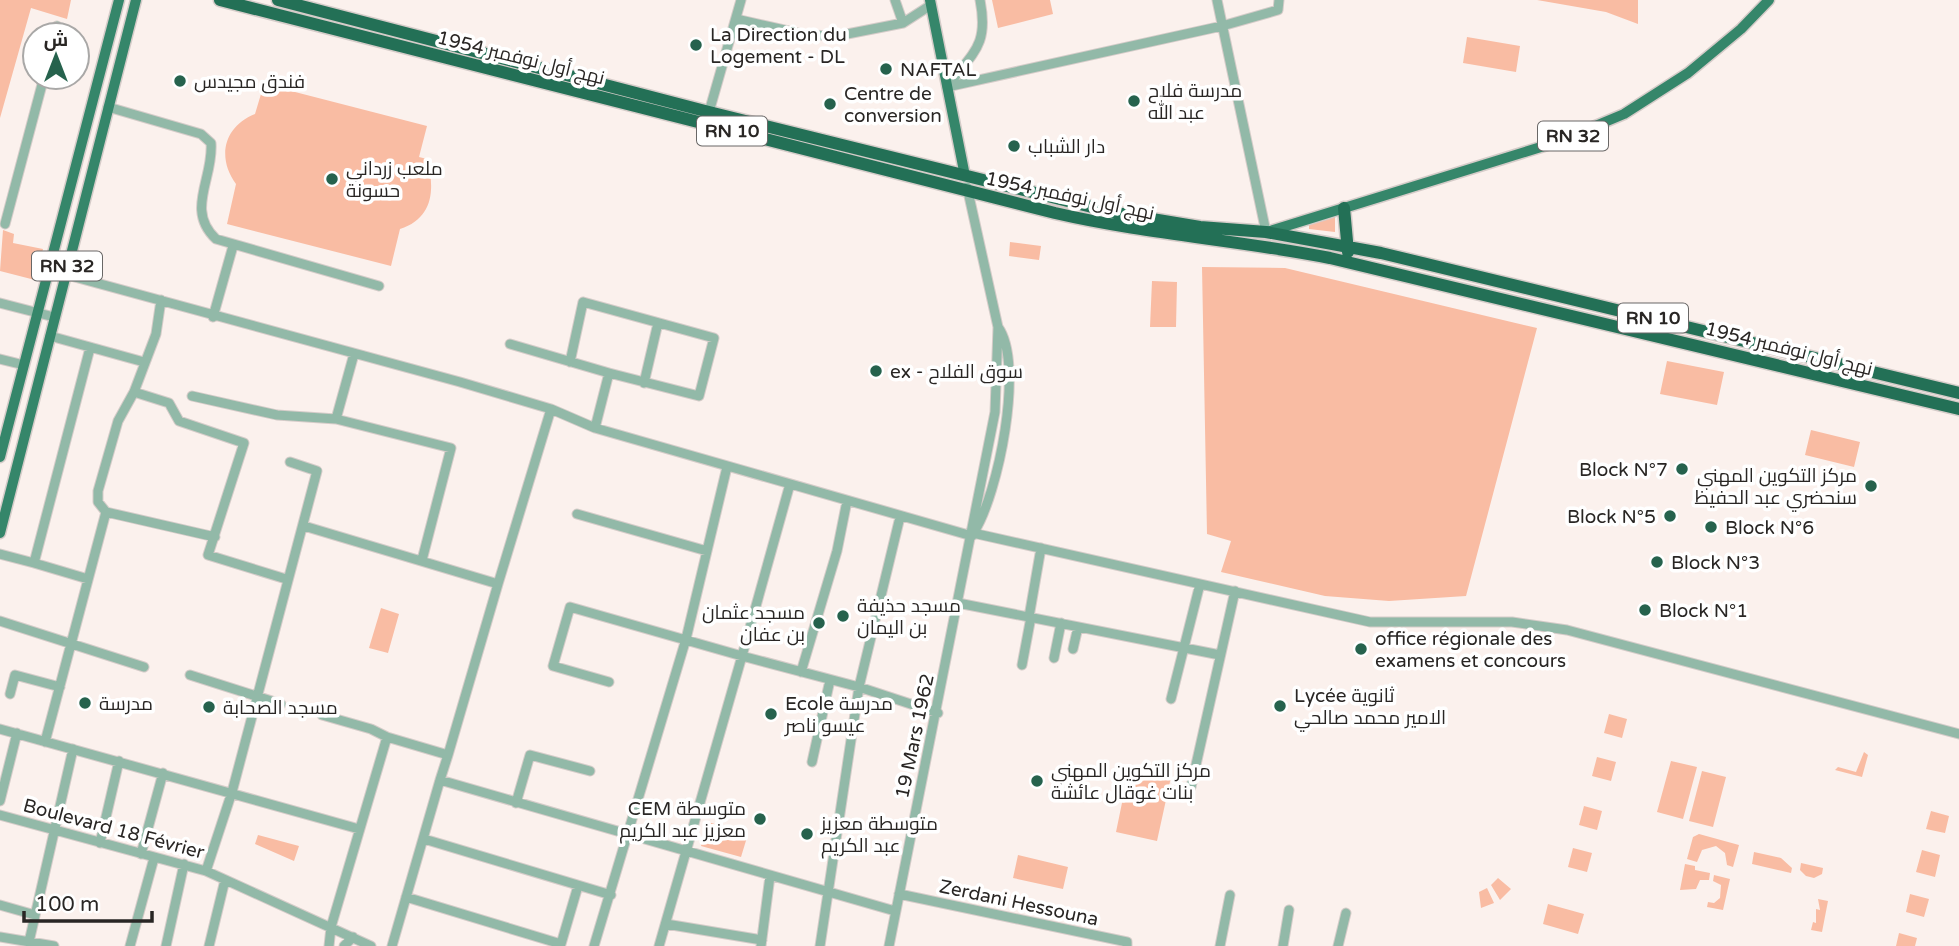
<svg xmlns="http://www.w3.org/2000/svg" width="1959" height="946" font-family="'Varela Round',Cairo,sans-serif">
  <rect width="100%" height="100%" fill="#fbf1ed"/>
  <path fill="#f9bca3" d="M0,0H71L67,19L31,8L0,118Z
    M992,0H1050L1053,14L998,28Z
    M1537,0H1638V24L1606,12Z
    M1467,37L1520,46L1516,72L1463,63Z
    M264,84L427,126L419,157L427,159C435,188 434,218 400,229L391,266L227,224L236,184C217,158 223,127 255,114Z
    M1335,214V232L1309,229V223Z
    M3,230L14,234L13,243L43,249L35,280L0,271Z
    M1010,242L1041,246L1039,260L1009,256Z
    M1202,267L1285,268L1537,328L1466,596L1389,601L1325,596L1221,572L1231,541L1207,534Z
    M1152,281L1177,282L1176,327H1150Z
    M1667,361L1724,372L1717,405L1660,394Z
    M1811,430L1860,442L1854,467L1805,455Z
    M381,608L399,614L388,653L369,648Z
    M1609,714L1627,719L1622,738L1604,733Z
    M1864,752L1868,755L1862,777L1835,770L1838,767L1856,772Z
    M1597,757L1616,762L1611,781L1592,776Z
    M1671,761L1697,767L1683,819L1657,812Z
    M1129,769L1171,777L1157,841L1116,832Z
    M1702,771L1726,777L1713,827L1689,821Z
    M1584,806L1602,811L1597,830L1579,825Z
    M1931,811L1949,816L1945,833L1926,829Z
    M708,822L748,834L741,857L701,846Z
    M1699,834L1739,845L1733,867L1727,865L1725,853L1716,846L1702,850L1697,862L1687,859L1693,837Z
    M258,835L299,846L294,861L255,844Z
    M1573,848L1592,853L1587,872L1568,867Z
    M1922,850L1940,855L1935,877L1916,872Z
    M1754,852L1781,858L1792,868L1791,873L1752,864Z
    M1018,855L1068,867L1063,889L1013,878Z
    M1801,863L1823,868L1822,874L1814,878L1806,876L1800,870Z
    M1685,864L1695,866V870L1710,873L1709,880H1700L1696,889L1680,890Z
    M1714,875L1730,879L1723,910L1707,907L1708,902L1714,903L1720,898L1721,885L1713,881Z
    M1498,878L1511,889L1500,900L1491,885Z
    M1487,888L1494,903L1481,908L1479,892Z
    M1910,894L1929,899L1924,917L1906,912Z
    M1818,899L1828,901L1822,932L1811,930L1813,922L1816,923V909L1820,910Z
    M1548,904L1584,914L1578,934L1543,924Z
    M1899,933L1917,938L1915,946H1896Z"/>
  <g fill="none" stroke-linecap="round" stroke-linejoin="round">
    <g stroke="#d5ccc9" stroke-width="11">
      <path id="minor" d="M895,0L903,23
        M1217,0L1266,232
        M736,19L807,35L837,36L903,23L931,5
        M55,35L57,26
        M947,87L1222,26L1278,10L1279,0
        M947,87C973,52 989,46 980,0
        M108,107L201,134L211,143C214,178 185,210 216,239L379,286
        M709,112L741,0
        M967,187L998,327C1025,364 998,495 974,532
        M5,224L44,77
        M49,270L460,382L551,409L595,428L972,536
        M0,303L54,317
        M213,317L233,246
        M50,336L144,362
        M510,344L609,373L595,428
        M0,359L24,365
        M570,362L583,302L714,338L699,396L609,373
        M644,383L658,323
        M134,392L169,403L179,421L244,443L208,555L286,579
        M192,396L277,415L336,419L451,448L422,560
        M336,419L354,354
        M106,512L215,537
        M577,514L707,551
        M304,526L498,584L448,755
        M973,533L1370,622H1512L1567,630L1959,734
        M0,554L34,563
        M88,579L34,563L90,348
        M498,584L551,409
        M958,603L1220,655
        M1029,617L1041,548
        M0,621L144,667
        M1073,649L1078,627
        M1054,658L1061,623
        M1022,665L1031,617
        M801,672L837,551L847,501
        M190,675L281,704
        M609,682L553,666L570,607L742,656L790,484
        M10,694L15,675L60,687
        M1171,699L1200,584
        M322,715L371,729L387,737
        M0,729L359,829
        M45,742L106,512L98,502V491L118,421L134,392L156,334L161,300
        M812,762L830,680
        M1191,787L1235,591
        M0,801L17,733
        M516,803L530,755L590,771
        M0,815L206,871L371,946
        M424,839L611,895
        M100,843L119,761
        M141,854L163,773
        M206,871L232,792L317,471L290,462
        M899,894L1127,942V946
        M406,897L561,944L578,886
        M0,905L35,915
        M666,924L762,940
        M0,937L54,946
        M29,942L73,749
        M130,946L154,858
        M166,946L184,864
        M209,946L225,880
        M329,946L331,927L387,737L448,755L440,780
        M344,946L353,937
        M392,946L440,780L895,911
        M594,946L686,639L727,467
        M659,946L742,656L859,687L938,713
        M761,946L770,876
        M820,946L859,687L900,517
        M889,946L995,412L998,327
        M1220,946L1230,895
        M1283,946L1289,910
        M1338,946L1346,913"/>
    </g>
    <g stroke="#d5ccc9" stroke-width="13">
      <path id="major" d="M930,0L965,176
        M1267,232L1557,142L1624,114L1688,73L1741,29L1769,0
        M0,457L119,0
        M0,533L136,0"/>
    </g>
    <g stroke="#d5ccc9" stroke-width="15">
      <path id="highway" d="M220,0L1055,213C1146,234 1238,240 1330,258L1959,409
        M278,0L709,112L1116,213L1200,227L1266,232L1381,253L1959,393
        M1344,208L1348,252"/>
    </g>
    <use href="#minor" stroke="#92b9a8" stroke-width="9"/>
    <use href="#major" stroke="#35866a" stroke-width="10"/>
    <use href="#highway" stroke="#237056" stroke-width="12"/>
  </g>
  <g fill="#26624d" stroke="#fff" stroke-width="2.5">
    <circle cx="696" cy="45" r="7"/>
    <circle cx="886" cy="69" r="7"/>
    <circle cx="180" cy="81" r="7"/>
    <circle cx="1134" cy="101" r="7"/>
    <circle cx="830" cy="104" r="7"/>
    <circle cx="1014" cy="146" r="7"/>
    <circle cx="332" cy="179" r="7"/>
    <circle cx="876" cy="371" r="7"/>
    <circle cx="1682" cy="469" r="7"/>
    <circle cx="1871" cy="486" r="7"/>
    <circle cx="1670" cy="516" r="7"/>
    <circle cx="1711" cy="527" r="7"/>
    <circle cx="1657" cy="562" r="7"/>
    <circle cx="1645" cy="610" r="7"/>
    <circle cx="843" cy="616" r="7"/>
    <circle cx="819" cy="623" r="7"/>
    <circle cx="1361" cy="649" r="7"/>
    <circle cx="85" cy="703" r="7"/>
    <circle cx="1280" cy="706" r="7"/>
    <circle cx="209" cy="707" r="7"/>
    <circle cx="771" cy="714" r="7"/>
    <circle cx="1037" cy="781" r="7"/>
    <circle cx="760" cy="819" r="7"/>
    <circle cx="807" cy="834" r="7"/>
  </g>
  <g text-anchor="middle" stroke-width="7" stroke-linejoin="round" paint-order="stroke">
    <g fill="#fff" stroke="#696766" stroke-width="2">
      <rect x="697" y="116.5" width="70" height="29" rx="5"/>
      <rect x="1538" y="121.5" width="70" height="29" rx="5"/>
      <rect x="32" y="251.5" width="70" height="29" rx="5"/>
      <rect x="1618" y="303.5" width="70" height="29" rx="5"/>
    </g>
    <g font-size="18" font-weight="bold" fill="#292624">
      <text x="732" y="137">RN 10</text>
      <text x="1573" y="142">RN 32</text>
      <text x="67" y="272">RN 32</text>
      <text x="1653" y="324">RN 10</text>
    </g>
    <g font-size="19" fill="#292624" stroke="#fff" text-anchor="start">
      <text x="710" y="41">La Direction du<tspan x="710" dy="22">Logement - DL</tspan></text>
      <text x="900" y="76">NAFTAL</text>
      <text x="194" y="88">فندق مجيدس</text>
      <text x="1148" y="97">مدرسة فلاح<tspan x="1148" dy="22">عبد الله</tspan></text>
      <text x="844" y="100">Centre de<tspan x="844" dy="22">conversion</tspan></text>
      <text x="1028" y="153">دار الشباب</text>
      <text x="346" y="175">ملعب زرداني<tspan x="346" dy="22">حسونة</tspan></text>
      <text x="890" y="378">ex - سوق الفلاح</text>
      <text x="1668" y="476" text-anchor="end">Block N°7</text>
      <text x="1857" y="482" text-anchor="end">مركز التكوين المهني<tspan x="1857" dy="22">سنحضري عبد الحفيظ</tspan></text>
      <text x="1656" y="523" text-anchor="end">Block N°5</text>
      <text x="1725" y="534">Block N°6</text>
      <text x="1671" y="569">Block N°3</text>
      <text x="857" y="612">مسجد حذيفة<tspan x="857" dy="22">بن اليمان</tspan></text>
      <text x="1659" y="617">Block N°1</text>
      <text x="805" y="619" text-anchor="end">مسجد عثمان<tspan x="805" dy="22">بن عفان</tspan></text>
      <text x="1375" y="645">office régionale des<tspan x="1375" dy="22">examens et concours</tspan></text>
      <text x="1294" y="702">Lycée ثانوية<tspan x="1294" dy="22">الامير محمد صالحي</tspan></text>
      <text x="99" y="710">مدرسة</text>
      <text x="785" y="710">Ecole مدرسة<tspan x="785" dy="22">عيسو ناصر</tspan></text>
      <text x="223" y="714">مسجد الصحابة</text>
      <text x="1051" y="777">مركز التكوين المهني<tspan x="1051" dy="22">بنات غوقال عائشة</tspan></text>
      <text x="746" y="815" text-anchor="end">CEM متوسطة<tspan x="746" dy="22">معزيز عبد الكريم</tspan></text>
      <text x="821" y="830">متوسطة معزيز<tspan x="821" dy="22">عبد الكريم</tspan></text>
    </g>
    <g font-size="19" fill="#292624" stroke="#fff">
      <text transform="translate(521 57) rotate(14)" y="7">نهج أول نوفمبر 1954</text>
      <text transform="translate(1070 195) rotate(12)" y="7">نهج أول نوفمبر 1954</text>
      <text transform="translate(1789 348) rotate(14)" y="7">نهج أول نوفمبر 1954</text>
      <text transform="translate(914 736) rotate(-78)" y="7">19 Mars 1962</text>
      <text transform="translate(114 828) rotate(15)" y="7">Boulevard 18 Février</text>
      <text transform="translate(1019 902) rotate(12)" y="7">Zerdani Hessouna</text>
    </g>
  </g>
  <g transform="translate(56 56)"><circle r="33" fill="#ffffff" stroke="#a9a8a7" stroke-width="2"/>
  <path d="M0-5L12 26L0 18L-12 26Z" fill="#26624d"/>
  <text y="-10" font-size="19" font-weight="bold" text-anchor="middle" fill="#292624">ش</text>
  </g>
  <path d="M24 911v10h128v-10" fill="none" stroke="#292624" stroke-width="3.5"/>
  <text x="35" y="911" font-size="21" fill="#292624" stroke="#ffffff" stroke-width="5" paint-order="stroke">100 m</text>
</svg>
